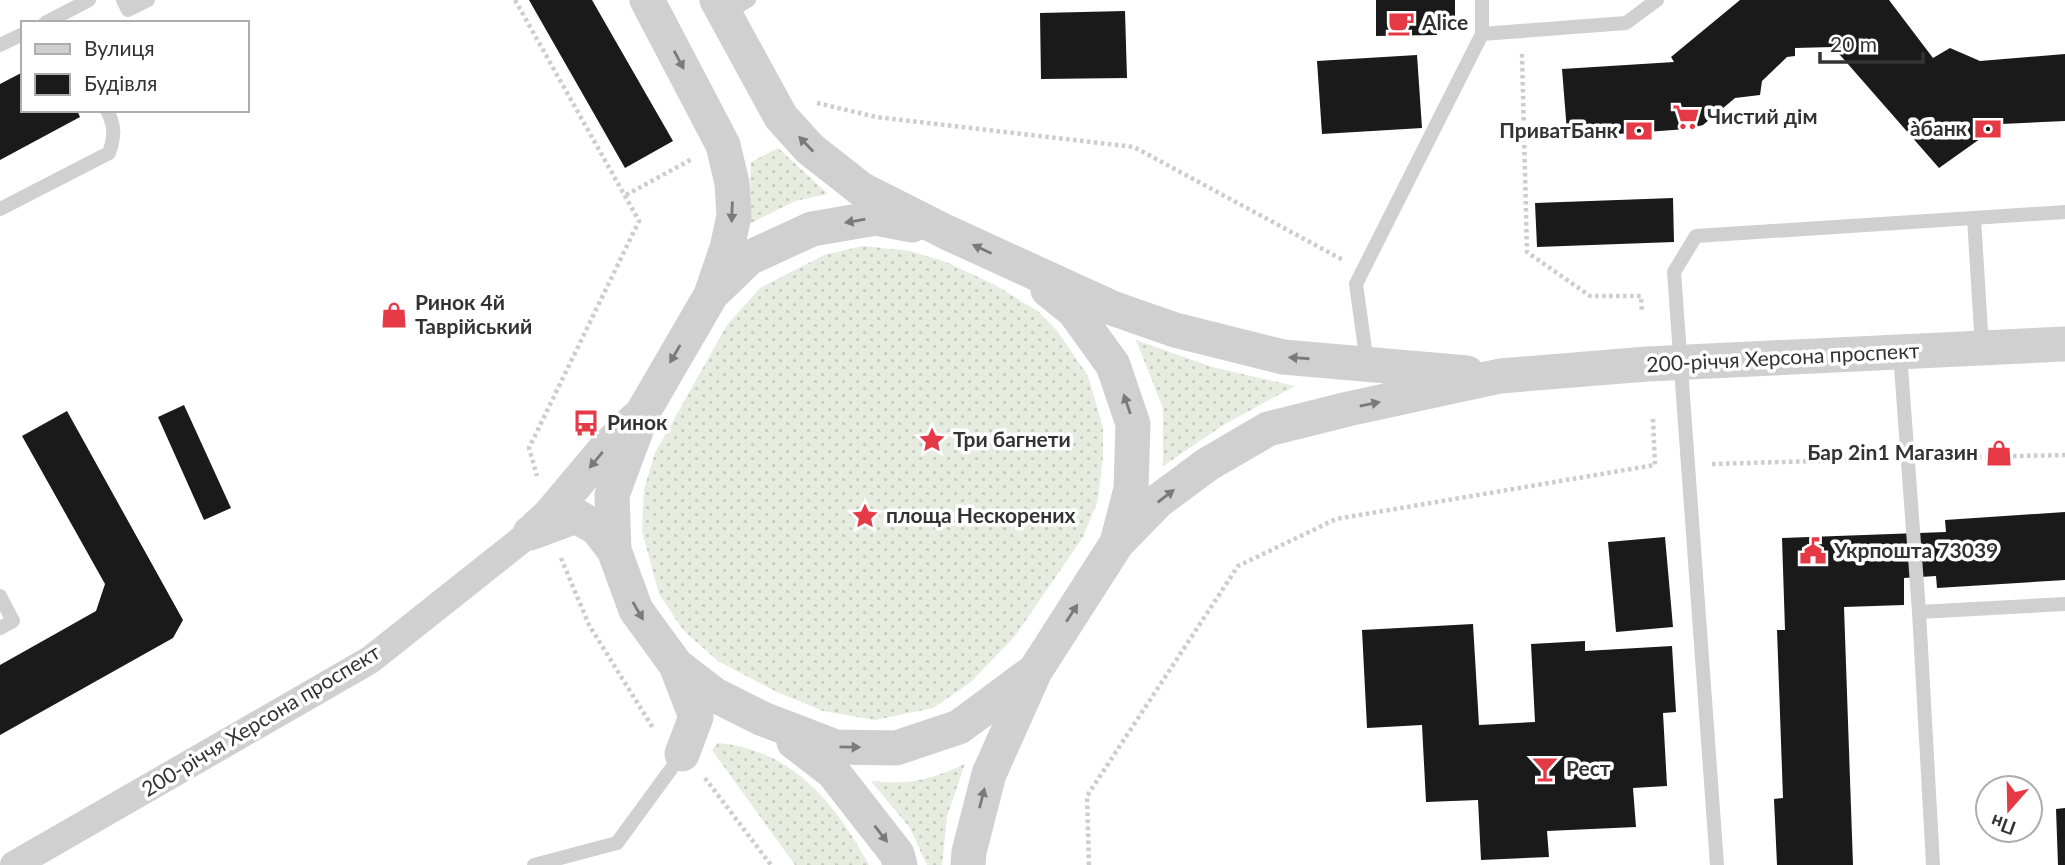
<svg xmlns="http://www.w3.org/2000/svg" width="2065" height="865" font-family="Lato,sans-serif">
  <defs>
    <pattern id="grass-dots" width="8" height="8" patternUnits="userSpaceOnUse" patternTransform="scale(1.75)"><rect width="8" height="8" fill="#e6ecdf"/><path d="M2 2h.1M6 6h.1" fill="none" stroke="#c6cbc0" stroke-width="1.8" stroke-linecap="round"/></pattern>
  </defs>
  <rect width="100%" height="100%" fill="#fff"/>
  <path fill="url(#grass-dots)" d="M778,148L828,194L795,201L749,224L751,162Z
    M863,246L910,251L946,262L995,285L1039,312L1058,332L1088,376L1103,428V456L1098,500L1083,537L1015,636L971,682L933,708L875,720L823,711L777,692L718,661L683,630L659,594L642,531L644,489L655,453L727,325L760,288L824,255Z
    M1136,340L1212,367L1295,386L1225,424L1163,466V408Z
    M718,743C793,750 835,803 869,865H795L712,750Z
    M965,764L947,816L942,865H927L910,828L871,781C911,785 929,780 965,764Z"/>
  <path fill="#1a1a1a" d="M529,0H592L673,141L625,168Z
    M1376,0H1455V22L1437,23V35L1376,36Z
    M1740,0H1889L1933,58L1950,48L1980,61L2065,54V121L2001,124L1939,168L1833,47L1795,48V56L1787,57L1762,81L1760,95L1735,98L1703,125L1687,129L1618,134L1616,139L1604,138L1601,134L1567,132L1562,69L1674,62L1671,57Z
    M1125,11L1127,78L1041,79L1040,13Z
    M1417,55L1422,128L1322,134L1317,61Z
    M23,72V110H77L80,117L0,160V84Z
    M1673,198L1674,242L1537,247L1535,203Z
    M184,405L231,508L204,520L158,417Z
    M67,411L183,620L173,638L0,735V665L96,611L105,584L22,436Z
    M2065,512V580L1937,588L1936,576L1904,578V605L1844,607L1853,865H1777L1774,799L1783,798L1777,630H1785L1782,538L1946,532L1945,520Z
    M1665,537L1673,627L1616,632L1608,542Z
    M1473,624L1479,725L1535,722L1531,644L1585,641V651L1672,646L1676,712L1663,713L1667,786L1633,788L1636,827L1547,831L1549,857L1481,860L1478,800L1426,802L1422,725L1367,728L1362,630Z
    M2065,808V865H2058L2056,809Z"/>
  <g fill="none" stroke-linecap="round" stroke-linejoin="round">
    <path stroke="#cdcdcd" stroke-width="4.5" stroke-dasharray="3.5 3.5" stroke-linecap="butt" d="M515,0L639,221L529,448L537,476
      M1522,54L1527,252L1590,296H1641L1642,313
      M817,103L876,117L1134,147L1343,260
      M626,195L692,159
      M1929,458L2065,455
      M1712,464L1886,459
      M561,558L589,625L653,728
      M705,778L771,865
      M1089,865L1087,796L1238,566L1336,519L1655,465L1653,419"/>
    <path stroke="#d0d0d0" stroke-width="14" d="M123,0L128,10L148,0
      M726,14L749,0
      M45,23L89,0
      M1482,34V0
      M0,45L23,34
      M0,209L109,153C115,136 115,126 107,110
      M1974,218L1982,348
      M1900,353L1919,612L1933,865
      M1367,363L1356,284L1482,34L1626,23L1657,0
      M0,596L13,621L0,628
      M1919,612L2065,604
      M534,865L617,843L682,754
      M1717,865L1674,272L1696,236L2065,212"/>
    <path stroke="#d0d0d0" stroke-width="28" d="M14,865L370,660L530,533"/>
    <path stroke="#d0d0d0" stroke-width="35" d="M717,0L781,117L810,149L861,189L946,232L1112,308L1175,330L1283,357L1467,373
      M716,290L749,258L812,229L876,218L912,225
      M1048,290L1074,311L1113,365L1133,424L1131,489L1118,539
      M537,527L549,516L607,447L636,419
      M530,533L576,516L597,528L614,550L636,610L676,665L696,717L682,754
      M614,550L612,495L643,412L711,295L727,248L734,216L732,183L723,145L647,0
      M676,665L715,695L763,719L836,747L896,748L959,727L1032,673
      M794,742L833,772L897,854L900,865
      M968,865L969,852L989,774L1035,671L1117,543L1158,501L1208,464L1268,429L1348,409L1500,376L1647,364L2065,344"/>
  </g>
  <defs><path id="oneway-solid" d="M-6-.8H1V-3.2L6.5 0L1 3.2V.8H-6Z" transform="scale(1.75)"/></defs>
  <g fill="#7a7a7a">
    <use href="#oneway-solid" transform="translate(679 60) rotate(62)"/>
    <use href="#oneway-solid" transform="translate(806 144) rotate(-134)"/>
    <use href="#oneway-solid" transform="translate(732 212) rotate(92)"/>
    <use href="#oneway-solid" transform="translate(855 221) rotate(170)"/>
    <use href="#oneway-solid" transform="translate(982 249) rotate(-155)"/>
    <use href="#oneway-solid" transform="translate(675 354) rotate(120)"/>
    <use href="#oneway-solid" transform="translate(1299 358) rotate(-176)"/>
    <use href="#oneway-solid" transform="translate(1127 404) rotate(-109)"/>
    <use href="#oneway-solid" transform="translate(1370 404) rotate(-12)"/>
    <use href="#oneway-solid" transform="translate(596 460) rotate(130)"/>
    <use href="#oneway-solid" transform="translate(1166 496) rotate(-38)"/>
    <use href="#oneway-solid" transform="translate(638 611) rotate(60)"/>
    <use href="#oneway-solid" transform="translate(1072 613) rotate(-57)"/>
    <use href="#oneway-solid" transform="translate(850 747) rotate(1)"/>
    <use href="#oneway-solid" transform="translate(982 798) rotate(-76)"/>
    <use href="#oneway-solid" transform="translate(881 834) rotate(52)"/>
  </g>
  <defs>
    <g id="cafe-bare" transform="scale(2.1)"><path d="M-5.5-4.5H6V0H3Q3 3.5 0 3.5H-2.5Q-5.5 3.5-5.5 0ZM3-3.2v2h1.7v-2ZM-6 4.5H4V6H-6Z" fill="#e63946" stroke="#fff" stroke-width="2.5" paint-order="stroke"/></g>
    <g id="supermarket-bare" transform="scale(2.1)"><path d="M-6-5.5h2.5l.6 2H6L4.5 2H-2.5L-4.4-4H-6ZM-1.5 3.2a1.3 1.3 0 1 0 .1 0ZM3 3.2a1.3 1.3 0 1 0 .1 0Z" fill="#e63946" stroke="#fff" stroke-width="2.5" paint-order="stroke"/></g>
    <g id="bank-bare" transform="scale(2.1)"><path d="M-6-4H6V4H-6ZM0-2.3a2.3 2.3 0 1 0 0 4.6a2.3 2.3 0 1 0 0-4.6Z" fill="#e63946" stroke="#fff" stroke-width="2.5" paint-order="stroke"/></g>
    <g id="shop-bare" transform="scale(2.1)"><path d="M-5-2.5h2.3a2.7 3.5 0 0 1 5.4 0H5L5.5 6h-11ZM-1.5-2.5h3a1.5 2.3 0 0 0-3 0Z" fill="#e63946" stroke="#fff" stroke-width="2.5" paint-order="stroke"/></g>
    <g id="bus-bare" transform="scale(2.1)"><path d="M-5-6H5V4H4V6H2V4H-2V6H-4V4H-5ZM-3.5-4V0h7V-4ZM-3.5 1.2v1.5H-2V1.2ZM2 1.2v1.5H3.5V1.2Z" fill="#e63946" stroke="#fff" stroke-width="2.5" paint-order="stroke"/></g>
    <g id="sight-bare" transform="scale(2.1)"><path d="M0-6L1.8-2.2L6-1.7L2.9 1.2L3.7 5.4L0 3.3L-3.7 5.4L-2.9 1.2L-6-1.7L-1.8-2.2Z" fill="#e63946" stroke="#fff" stroke-width="2.5" paint-order="stroke"/></g>
    <g id="civic-bare" transform="scale(2.1)"><path d="M-.6-6.5H3V-4.5H.6V-3L4-1V1h2V6H-6V1h2V-1L-.6-3ZM-1.2 2.5V6h2.4V2.5Z" fill="#e63946" stroke="#fff" stroke-width="2.5" paint-order="stroke"/></g>
    <g id="bar-bare" transform="scale(2.1)"><path d="M-6-5H6L.8 .8V4.5H3.5V6h-7V4.5H-.8V.8Z" fill="#e63946" stroke="#fff" stroke-width="2.5" paint-order="stroke"/></g>
  </defs>
  <g fill-rule="evenodd">
    <use href="#cafe-bare" x="1401" y="23"/>
    <use href="#supermarket-bare" x="1686" y="117"/>
    <use href="#bank-bare" x="1988" y="129"/>
    <use href="#bank-bare" x="1639" y="131"/>
    <use href="#shop-bare" x="394" y="315"/>
    <use href="#bus-bare" x="586" y="423"/>
    <use href="#sight-bare" x="932" y="440"/>
    <use href="#shop-bare" x="1999" y="453"/>
    <use href="#sight-bare" x="865" y="516"/>
    <use href="#civic-bare" x="1813" y="551"/>
    <use href="#bar-bare" x="1545" y="769"/>
  </g>
  <g text-anchor="middle" stroke-width="7" stroke-linejoin="round" paint-order="stroke">
    <g font-size="21" font-weight="bold" fill="#333" stroke="#fff" text-anchor="start">
      <text x="1422" y="30">Alice</text>
      <text x="1707" y="124">Чистий дім</text>
      <text x="1967" y="136" text-anchor="end">а̀банк</text>
      <text x="1618" y="138" text-anchor="end">ПриватБанк</text>
      <text x="415" y="310">Ринок 4й<tspan x="415" dy="24">Таврійський</tspan></text>
      <text x="607" y="430">Ринок</text>
      <text x="953" y="447">Три багнети</text>
      <text x="1978" y="460" text-anchor="end">Бар 2in1 Магазин</text>
      <text x="886" y="523">площа Нескорених</text>
      <text x="1834" y="558">Укрпошта 73039</text>
      <text x="1566" y="776">Рест</text>
    </g>
    <g font-size="21" fill="#333" stroke="#fff">
      <text transform="translate(1783 358) rotate(-3)" y="7">200-річчя Херсона проспект</text>
      <text transform="translate(261 721) rotate(-31)" y="7">200-річчя Херсона проспект</text>
    </g>
  </g>
  <rect x="21" y="21" width="228" height="91" fill="#ffffff" stroke="#adadad" stroke-width="2"/>
  <rect x="35" y="44" width="35" height="10" fill="#d0d0d0" stroke="#adadad" stroke-width="2"/>
  <text x="84" y="56" font-size="21" fill="#333333">Вулиця</text>
  <rect x="35" y="74" width="35" height="21" fill="#1a1a1a" stroke="#adadad" stroke-width="2"/>
  <text x="84" y="91" font-size="21" fill="#333333">Будівля</text>
  <g transform="translate(2009 809) rotate(200)"><circle r="33" fill="#ffffff" stroke="#adadad" stroke-width="2"/>
  <path d="M0-5L12 26L0 18L-12 26Z" fill="#e63946"/>
  <text y="-10" font-size="19" font-weight="bold" text-anchor="middle" fill="#333333">Пн</text>
  </g>
  <path d="M1820 52v10h103v-10" fill="none" stroke="#333333" stroke-width="3.5"/>
  <text x="1830" y="52" font-size="21" fill="#333333" stroke="#ffffff" stroke-width="5" paint-order="stroke">20 m</text>
</svg>
